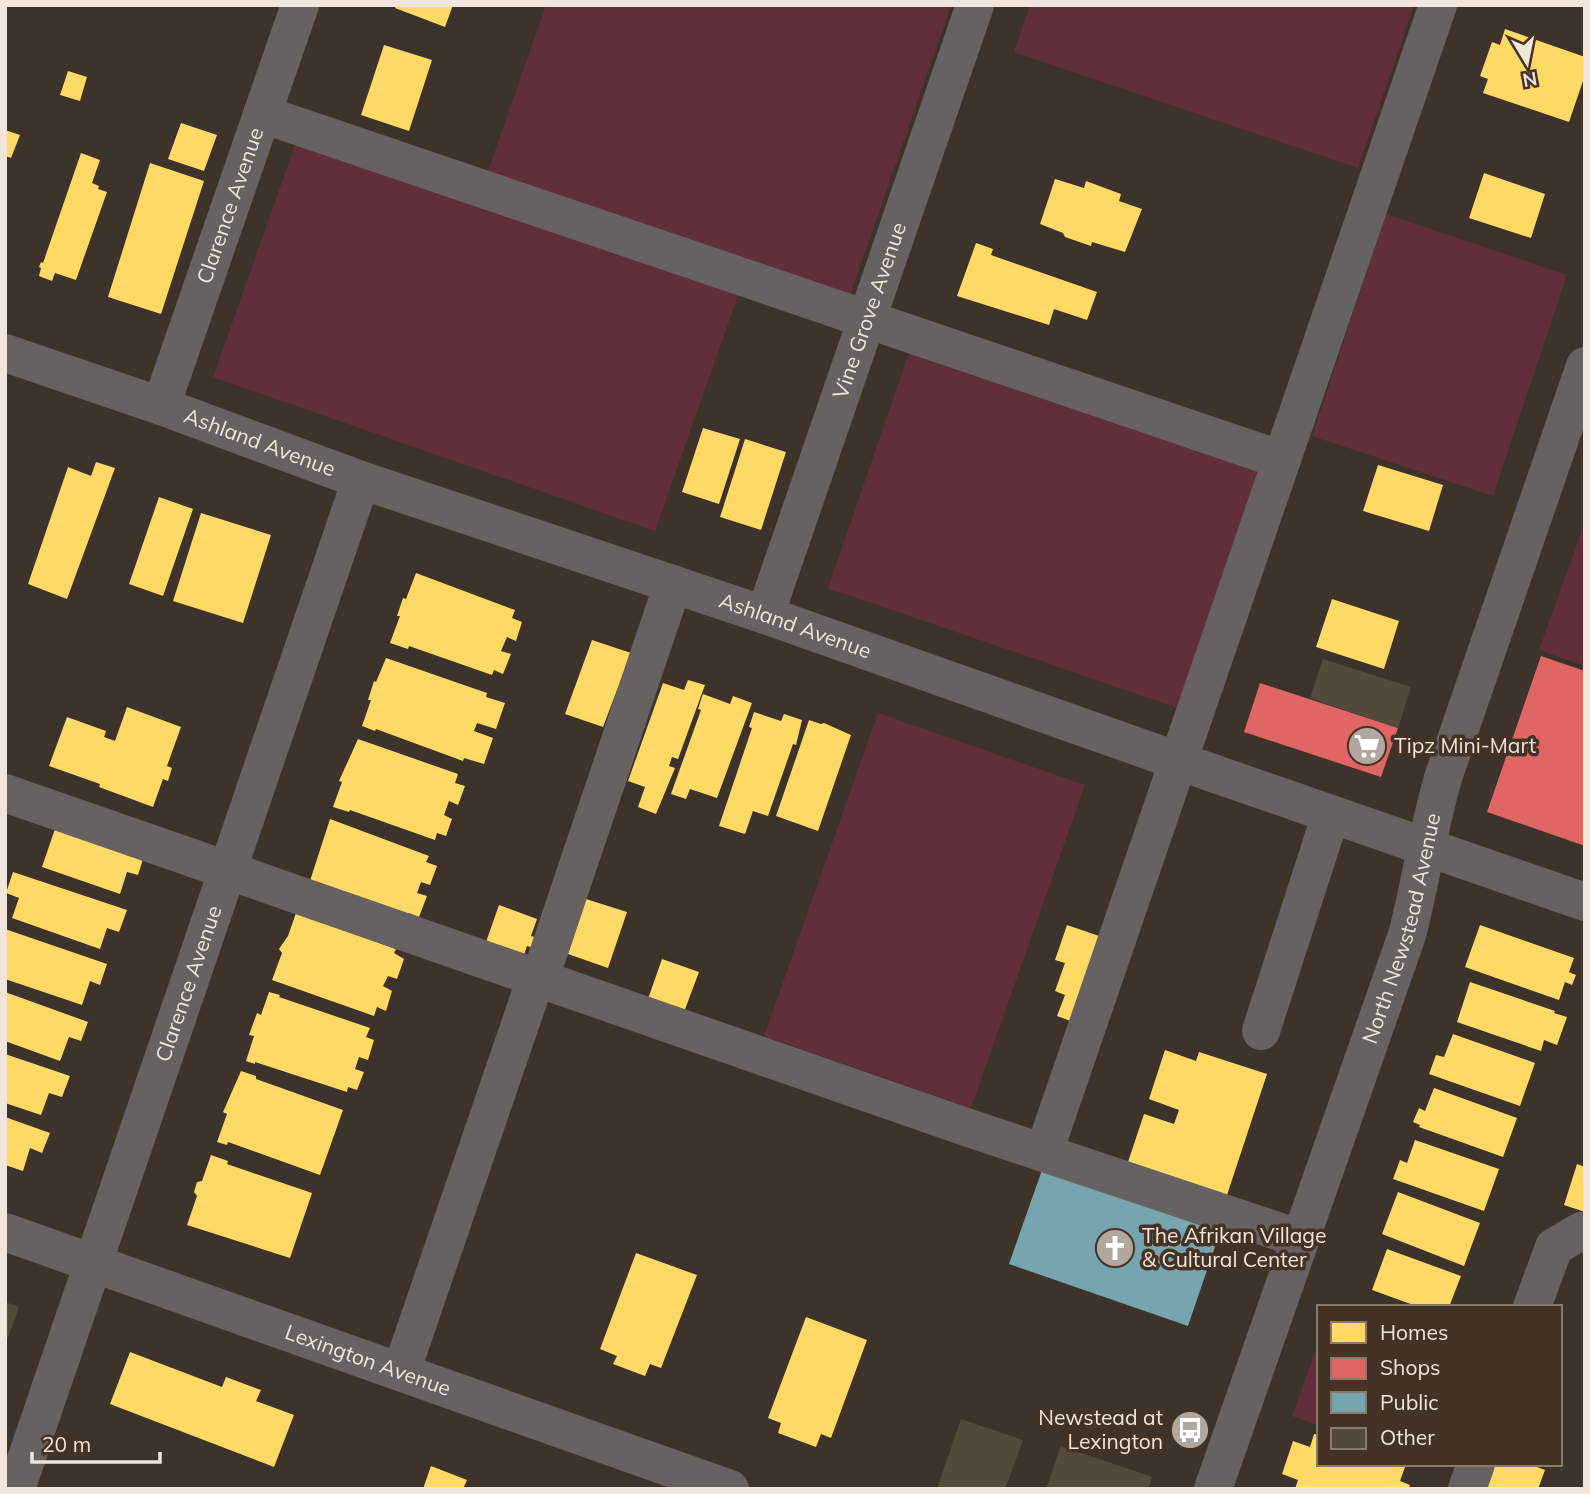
<svg xmlns="http://www.w3.org/2000/svg" width="1590" height="1494" font-family="Mulish,sans-serif">
  <rect width="100%" height="100%" fill="#3d332b"/>
  <path fill="#602f3a" d="M546,5H951L849,298L487,174Z
    M1030,5H1414L1358,168L1014,52Z
    M299,134L741,287L655,531L213,377Z
    M1386,214L1567,275L1493,496L1312,436Z
    M909,353L1260,471L1178,708L828,588Z
    M1585,522V666L1539,650Z
    M878,713L1085,785L971,1108L764,1036Z
    M1319,1342V1426L1292,1416Z"/>
  <path fill="#ffd966" d="M396,5H453L445,27L395,8Z
    M1505,29L1585,57V75L1569,122L1483,93L1488,79L1480,76L1492,42L1500,45Z
    M384,45L432,60L409,131L361,115Z
    M68,71L87,77L80,101L60,95Z
    M181,123L217,135L204,171L168,159Z
    M5,130L20,135L11,158L5,156Z
    M81,153L100,160L92,183L99,186L98,189L107,192L76,280L55,273L52,281L39,276L41,268L39,267L41,262L43,263Z
    M150,163L204,181L161,314L108,297Z
    M1484,173L1545,194L1531,238L1469,218Z
    M1055,179L1084,188L1086,181L1121,194L1119,201L1142,209L1125,252L1092,242L1091,246L1065,237L1063,233L1040,224Z
    M976,243L993,249L991,255L1097,292L1087,320L1054,309L1049,325L957,296Z
    M703,428L740,439L719,504L682,492Z
    M745,439L786,452L761,530L720,517Z
    M96,462L115,468L67,599L28,584L68,467L91,476Z
    M1378,465L1443,485L1429,531L1363,511Z
    M159,497L193,509L163,596L129,584Z
    M201,513L271,535L243,623L173,601Z
    M416,573L515,610L512,618L522,622L516,641L507,637L501,651L511,654L503,674L494,670L492,675L409,646L408,649L390,643L400,616H397L403,598L406,599Z
    M1332,599L1399,621L1384,669L1316,647Z
    M592,640L631,653L603,727L565,714Z
    M386,658L487,693L486,697L505,703L496,729L477,723L474,731L493,738L484,764L464,758L463,761L376,729L375,731L362,726L371,700H368L374,681L376,682Z
    M688,680L705,685L678,759L672,757L669,766L675,768L656,814L638,807L645,787L628,781L663,683L684,690Z
    M703,694L730,704L733,696L752,703L717,798L690,789L686,799L671,794L701,710L698,709Z
    M127,707L181,727L167,766L172,768L168,781L163,779L153,807L99,787L100,784L49,766L67,717L106,731L104,737L115,741Z
    M754,712L781,721L784,714L802,720L796,745L793,744L768,816L753,811L745,834L719,826L752,728L749,727Z
    M809,720L821,724L824,723L851,735L818,831L776,816Z
    M358,739L458,774L455,783L465,786L458,805L449,801L444,815L452,819L446,836L437,833L435,840L350,810L349,812L333,807L342,782L339,781Z
    M330,819L429,856L426,862L437,866L430,885L421,882L417,893L427,896L419,917L409,913L406,921L308,887Z
    M56,826L144,856L138,875L127,872L120,894L42,867Z
    M13,872L127,910L119,932L107,928L100,949L12,918L19,898L6,893Z
    M586,899L627,912L608,968L568,954Z
    M499,905L537,919L531,936L541,939L537,949L527,946L524,955L486,942Z
    M296,913L396,949L394,953L404,959L397,979L388,976L383,986L392,991L386,1011L377,1007L374,1016L272,980L282,953L279,949L288,936Z
    M1067,925L1105,938L1076,1023L1057,1016L1065,995L1055,991L1065,963L1055,960Z
    M1480,925L1574,958L1569,972L1576,975L1572,985L1565,982L1559,1000L1465,967Z
    M5,929L107,964L100,985L90,981L82,1005L5,979Z
    M662,959L699,972L684,1012L648,999Z
    M1470,982L1555,1011L1554,1013L1567,1017L1557,1045L1544,1040L1541,1051L1457,1022Z
    M5,992L88,1022L81,1041L69,1037L60,1061L5,1041Z
    M269,992L280,995L279,997L370,1028L366,1037L374,1040L368,1060L359,1057L355,1069L364,1072L357,1090L348,1087L347,1092L255,1062V1064L246,1061L254,1036L249,1035L257,1013L261,1015Z
    M1453,1034L1535,1063L1520,1106L1429,1074L1436,1055L1444,1057Z
    M1165,1050L1196,1061L1199,1052L1267,1074L1226,1198L1127,1165L1144,1114L1174,1124L1179,1110L1149,1099Z
    M5,1054L70,1076L62,1097L49,1093L41,1115L5,1103Z
    M241,1071L256,1076V1079L343,1110L320,1175L228,1142L227,1145L217,1142L227,1114L223,1112Z
    M1434,1088L1517,1118L1503,1157L1419,1127L1420,1125L1413,1122L1419,1108L1425,1111Z
    M5,1117L50,1133L42,1153L30,1148L23,1171L5,1165Z
    M1415,1140L1499,1169L1484,1211L1393,1179L1400,1160L1407,1163Z
    M211,1155L228,1161L227,1164L312,1193L290,1258L187,1225L197,1196L194,1192L197,1182L202,1181Z
    M1577,1164L1585,1167V1212L1564,1205Z
    M1398,1192L1480,1223L1464,1266L1382,1234Z
    M1387,1249L1461,1276L1449,1307H1419L1372,1290Z
    M636,1253L697,1275L661,1368L650,1364L645,1376L613,1364L617,1356L600,1349Z
    M806,1317L867,1340L831,1438L821,1434L816,1447L778,1433L781,1423L768,1418Z
    M130,1352L222,1387L226,1377L261,1390L256,1401L294,1415L274,1467L110,1404Z
    M1314,1434L1319,1435V1464H1399L1405,1467L1400,1481L1410,1485L1409,1489H1295L1298,1480L1282,1474L1293,1441L1310,1447Z
    M1495,1464H1529L1545,1470L1538,1489H1487Z
    M431,1466L467,1480L463,1489H423Z"/>
  <path fill="#e06666" d="M1541,656L1585,671V846L1487,812Z
    M1260,683L1398,728L1381,777L1244,732Z"/>
  <path fill="#76a5af" d="M1042,1170L1220,1232L1188,1326L1009,1264Z"/>
  <path fill="#544a3b" d="M1323,659L1411,687L1398,728L1310,698Z
    M5,1302L19,1307L6,1343H5Z
    M961,1419L1023,1440L1005,1489H937Z
    M1061,1446L1152,1477L1148,1489H1046Z"/>
  <g fill="none" stroke-linecap="round" stroke-linejoin="round">
    <g stroke="#676261" stroke-width="38">
      <path d="M262,114L1282,460"/>
      <path id="s1" d="M5,353L161,406L361,480L765,615L1178,761L1585,902"/>
      <path id="s2" d="M161,406L300,5"/>
      <path id="s3" d="M765,615L975,5"/>
      <path d="M5,793L966,1127L1301,1239"/>
      <path d="M1261,1031L1331,814"/>
      <path d="M1044,1152L1438,5"/>
      <path id="s4" d="M5,1232L730,1489"/>
      <path d="M1532,1307L1554,1247L1581,1231L1585,1233"/>
      <path d="M401,1372L536,978L542,972L673,584"/>
      <path id="s5" d="M16,1489L361,480"/>
      <path id="s6" d="M1213,1489L1407,935C1421,882 1428,828 1444,775L1585,366"/>
      <path d="M1467,1489L1476,1464"/>
    </g>
  </g>
  <defs>
    <g id="supermarket-disc" transform="scale(2.0125)"><circle r="9.5" fill="#b2a79e" stroke="#443224"/><path d="M-6-5.5h2.5l.6 2H6L4.5 2H-2.5L-4.4-4H-6ZM-1.5 3.2a1.3 1.3 0 1 0 .1 0ZM3 3.2a1.3 1.3 0 1 0 .1 0Z" fill="#fff"/></g>
    <g id="church-disc" transform="scale(2.0125)"><circle r="9.5" fill="#b2a79e" stroke="#443224"/><path d="M-1.2-6h2.4v3.5h3.3v2.4h-3.3V6h-2.4V-.1h-3.3v-2.4h3.3Z" fill="#fff"/></g>
    <g id="bus-disc" transform="scale(2.0125)"><circle r="9.5" fill="#b2a79e" stroke="#443224"/><path d="M-5-6H5V4H4V6H2V4H-2V6H-4V4H-5ZM-3.5-4V0h7V-4ZM-3.5 1.2v1.5H-2V1.2ZM2 1.2v1.5H3.5V1.2Z" fill="#fff"/></g>
  </defs>
  <g fill-rule="evenodd">
    <use href="#supermarket-disc" x="1367" y="746"/>
    <use href="#church-disc" x="1115" y="1248"/>
    <use href="#bus-disc" x="1190" y="1430"/>
  </g>
  <g text-anchor="middle" stroke-width="7" stroke-linejoin="round" paint-order="stroke">
    <g font-size="21" fill="#f1e5dc" stroke="#443224">
      <text dy="7" stroke="none"><textPath href="#s2" startOffset="212">Clarence Avenue</textPath></text>
      <text dy="7" stroke="none"><textPath href="#s3" startOffset="322">Vine Grove Avenue</textPath></text>
      <text dy="7" stroke="none"><textPath href="#s1" startOffset="270">Ashland Avenue</textPath></text>
      <text dy="7" stroke="none"><textPath href="#s1" startOffset="836">Ashland Avenue</textPath></text>
      <text dy="7" stroke="none"><textPath href="#s6" startOffset="592">North Newstead Avenue</textPath></text>
      <text dy="7" stroke="none"><textPath href="#s5" startOffset="534">Clarence Avenue</textPath></text>
      <text dy="7" stroke="none"><textPath href="#s4" startOffset="385">Lexington Avenue</textPath></text>
    </g>
    <g font-size="21" fill="#f1e5dc" stroke="#443224" text-anchor="start">
      <text x="1394" y="753">Tipz Mini-Mart</text>
      <text x="1142" y="1243">The Afrikan Village<tspan x="1142" dy="24">&amp; Cultural Center</tspan></text>
      <text x="1163" y="1425" text-anchor="end">Newstead at<tspan x="1163" dy="24">Lexington</tspan></text>
    </g>
  </g>
  <rect width="1590" height="1494" fill="none" stroke="#f1e5dc" stroke-width="14"/>
  <rect x="1317" y="1305" width="245" height="161" fill="#443224" stroke="#897a6e" stroke-width="2"/>
  <rect x="1331" y="1322" width="35" height="21" fill="#ffd966" stroke="#897a6e" stroke-width="2"/>
  <text x="1380" y="1340" font-size="21" fill="#f1e5dc">Homes</text>
  <rect x="1331" y="1358" width="35" height="21" fill="#e06666" stroke="#897a6e" stroke-width="2"/>
  <text x="1380" y="1375" font-size="21" fill="#f1e5dc">Shops</text>
  <rect x="1331" y="1392" width="35" height="21" fill="#76a5af" stroke="#897a6e" stroke-width="2"/>
  <text x="1380" y="1410" font-size="21" fill="#f1e5dc">Public</text>
  <rect x="1331" y="1428" width="35" height="21" fill="#544a3b" stroke="#897a6e" stroke-width="2"/>
  <text x="1380" y="1445" font-size="21" fill="#f1e5dc">Other</text>
  <g transform="translate(1527 63) rotate(170)" stroke="#443224" stroke-width="5" paint-order="stroke">
  <path d="M0-5L12 26L0 18L-12 26Z" fill="#f1e5dc"/>
  <text y="-10" font-size="19" font-weight="bold" text-anchor="middle" fill="#f1e5dc">N</text>
  </g>
  <path d="M32 1452v10h128v-10" fill="none" stroke="#f1e5dc" stroke-width="3.5"/>
  <text x="42" y="1452" font-size="21" fill="#f1e5dc" stroke="#443224" stroke-width="5" paint-order="stroke">20 m</text>
</svg>
